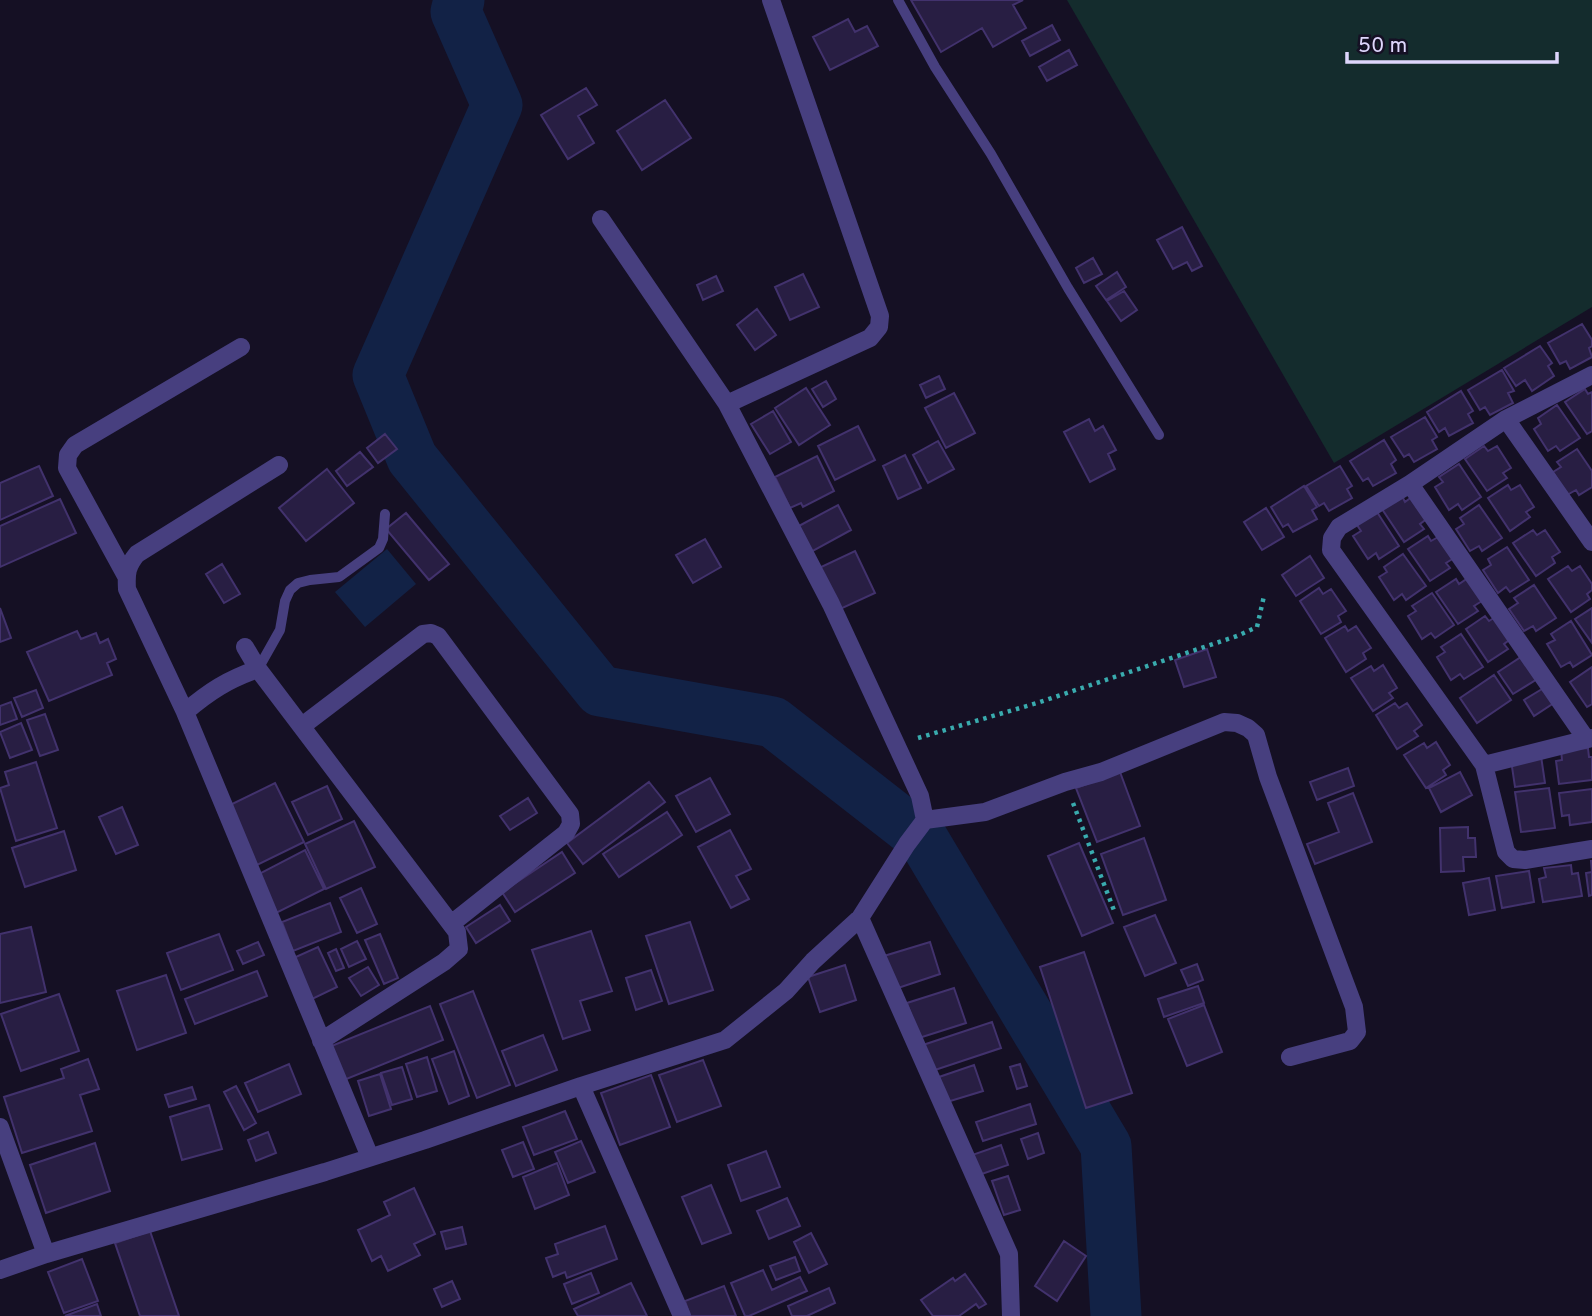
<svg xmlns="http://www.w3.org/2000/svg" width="1592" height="1316" font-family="Overpass,sans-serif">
  <rect width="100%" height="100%" fill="#151024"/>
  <path fill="#142c2d" d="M1067,0H1592V307L1334,463Z"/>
  <path fill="#122246" d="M387,549L416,584L365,627L335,592Z"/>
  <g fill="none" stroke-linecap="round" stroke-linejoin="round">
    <path stroke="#122246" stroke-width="51" d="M459,0L456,12L497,105L378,375L412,458L600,691L773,722L923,839L1106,1146L1116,1316"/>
  </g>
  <path fill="#281e43" stroke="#42326d" stroke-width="2" d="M911,0H1023L1013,5L1026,28L993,47L982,28L941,52Z
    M848,19L855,32L867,26L878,46L830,70L813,37Z
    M1052,25L1060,40L1030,56L1022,41Z
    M1069,50L1077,65L1047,81L1039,67Z
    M586,88L597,105L578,116L594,143L568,159L541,115Z
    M665,100L691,138L642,170L617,131Z
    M1182,227L1202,266L1192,271L1187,262L1173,269L1157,240Z
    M1093,258L1102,274L1084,283L1076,268Z
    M1117,272L1126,287L1106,300L1096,286Z
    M803,274L819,307L790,320L775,287Z
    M716,276L723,291L703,300L697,285Z
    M1124,291L1137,310L1121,321L1107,301Z
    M757,309L776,335L755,350L737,325Z
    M1582,324L1592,340V346L1589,348L1592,357L1570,369L1566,361L1560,364L1548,343Z
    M1540,346L1552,363L1548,366L1554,376L1532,391L1525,380L1516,386L1504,368Z
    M1502,370L1514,391L1508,393L1513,403L1490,415L1485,407L1480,410L1468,390Z
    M939,376L945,389L926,398L920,385Z
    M826,381L836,399L823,407L812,389Z
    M806,388L830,425L799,445L775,408Z
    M1585,389L1588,394L1592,392V431L1587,434L1565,402Z
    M1461,391L1473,411L1468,414L1473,423L1449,436L1445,428L1439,432L1427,412Z
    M954,393L975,433L946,448L925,408Z
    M1557,405L1580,438L1560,451L1556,446L1548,451L1534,429L1541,424L1538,418Z
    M773,411L791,442L770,454L751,424Z
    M1425,417L1437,437L1432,440L1437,449L1414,462L1409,454L1404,457L1391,437Z
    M1089,419L1095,431L1103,426L1116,450L1108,454L1115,469L1090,482L1064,432Z
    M858,426L875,460L835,480L818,446Z
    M385,434L397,449L378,463L367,448Z
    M1384,440L1396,460L1391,464L1396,473L1373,486L1368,478L1363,481L1350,461Z
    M938,441L954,469L928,483L913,455Z
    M1484,446L1488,451L1497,446L1511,468L1503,473L1507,478L1487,491L1465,459Z
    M1577,449L1592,471V487L1579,495L1576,490L1567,495L1553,472L1561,467L1557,462Z
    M360,452L373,467L347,486L336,471Z
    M905,455L921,488L898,499L883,466Z
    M817,456L834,491L803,507L801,503L790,508L775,477Z
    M1459,464L1481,497L1462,510L1458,504L1449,510L1435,487L1443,482L1439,477Z
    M39,466L53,496L0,520V483Z
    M1340,466L1352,486L1347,489L1352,498L1329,511L1324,503L1319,506L1306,486Z
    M327,469L354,503L306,541L279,508Z
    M1508,485L1511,490L1520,485L1534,507L1526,512L1530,517L1510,531L1488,498Z
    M1304,486L1317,507L1312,510L1317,519L1293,532L1288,524L1283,527L1271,507Z
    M1402,496L1405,502L1413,496L1428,518L1420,524L1424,529L1404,542L1382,509Z
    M60,499L76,533L0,567V526Z
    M838,505L851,530L811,552L797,527Z
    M1479,505L1502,538L1482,551L1479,546L1470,551L1456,529L1464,524L1460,518Z
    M1266,508L1284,537L1262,550L1244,522Z
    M1377,512L1399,546L1379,559L1376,553L1368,559L1353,536L1361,531L1357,525Z
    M406,513L449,564L429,580L386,529Z
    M1533,530L1537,535L1545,530L1560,552L1552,557L1555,563L1536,576L1513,543Z
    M1428,536L1431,541L1440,536L1454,558L1446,563L1450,568L1430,581L1408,549Z
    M705,539L721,567L693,583L676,555Z
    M1507,547L1529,580L1510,592L1506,587L1498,593L1483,570L1491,565L1488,559Z
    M855,551L875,593L838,610L819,568Z
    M1403,554L1426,586L1406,600L1402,594L1394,600L1379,577L1387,572L1384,567Z
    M1310,556L1324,578L1296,596L1282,575Z
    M222,564L240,594L224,603L206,574Z
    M1568,566L1572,571L1580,566L1592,584V590L1587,594L1590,599L1571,612L1548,579Z
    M1468,578L1482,601L1474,606L1478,611L1458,624L1436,592L1456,579L1459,584Z
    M1534,585L1556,618L1536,631L1533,626L1524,631L1509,609L1518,603L1514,598Z
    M1319,588L1323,594L1331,589L1346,611L1338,616L1341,622L1321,634L1300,601Z
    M1432,593L1454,625L1435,638L1431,633L1422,639L1408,616L1416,611L1412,606Z
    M0,608L11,638L0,642Z
    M1592,608V643L1575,619Z
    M1485,616L1489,621L1497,616L1512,638L1504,644L1508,649L1488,662L1466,629Z
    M1571,621L1592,655L1573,667L1570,662L1561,667L1547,644L1555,640L1551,634Z
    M1345,626L1348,631L1356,626L1371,648L1363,653L1366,659L1346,672L1325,638Z
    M77,631L81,639L96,633L100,643L108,639L116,659L107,663L112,675L49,701L27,652Z
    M1461,634L1483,667L1464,679L1460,674L1451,680L1437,657L1445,652L1441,647Z
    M1207,649L1216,677L1184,687L1175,660Z
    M1524,655L1539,678L1513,694L1498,672Z
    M1383,665L1397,688L1389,693L1393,698L1373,711L1351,678L1371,666L1374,671Z
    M1592,667V704L1587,707L1570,682Z
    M1494,675L1511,700L1477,723L1460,698Z
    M1547,686L1557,701L1534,716L1524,700Z
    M36,690L43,708L22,717L14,698Z
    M11,702L17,719L0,725V706Z
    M1395,703L1399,708L1407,703L1422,725L1414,731L1418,736L1397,749L1376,715Z
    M45,714L58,750L40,756L27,720Z
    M21,723L32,750L10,758L0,732Z
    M1436,742L1450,765L1443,770L1446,775L1426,788L1404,755L1424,743L1427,748Z
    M1588,748L1589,757H1592V780L1559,784L1556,761L1562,760L1561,750Z
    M1541,756L1545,783L1515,787L1511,760Z
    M36,762L57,828L16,841L0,788L9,785L5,772Z
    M1348,768L1354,786L1317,800L1310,782Z
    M1120,772L1140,826L1097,842L1076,788Z
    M1460,772L1472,795L1441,812L1429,788Z
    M710,778L730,814L696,832L676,796Z
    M649,782L665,802L583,864L567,843Z
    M275,783L304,842L255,866L226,807Z
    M327,786L342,819L308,835L292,802Z
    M1549,788L1555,828L1521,832L1515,792Z
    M1592,789V822L1570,825L1569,815L1562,816L1559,793Z
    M1353,793L1372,842L1315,864L1307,844L1339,832L1328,803Z
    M528,798L537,813L510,830L500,816Z
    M122,807L138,845L116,854L99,817Z
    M667,812L682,835L619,877L603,854Z
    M354,821L375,867L326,889L305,844Z
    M1468,827V838H1475L1476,857H1463L1464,871L1441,872L1440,828Z
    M730,830L751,869L736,876L749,899L731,908L698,847Z
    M64,831L76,870L25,887L12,848Z
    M1144,838L1166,900L1123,915L1101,854Z
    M1079,843L1113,923L1082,936L1048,856Z
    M305,850L324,889L272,915L255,876Z
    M562,852L575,873L515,912L502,892Z
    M1591,861H1592V895L1589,896L1586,873L1592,872Z
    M1571,865L1572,874L1578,873L1582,896L1543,902L1539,879L1546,877L1544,868Z
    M1529,871L1534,902L1502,908L1496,876Z
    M1489,878L1495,910L1469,915L1463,883Z
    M361,888L377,924L357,933L340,898Z
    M330,903L341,932L293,951L282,922Z
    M500,905L510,921L476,943L466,927Z
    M1155,915L1176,963L1145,976L1124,927Z
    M690,922L713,990L669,1004L646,936Z
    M31,927L46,992L0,1003V934Z
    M591,931L612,991L580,1001L590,1030L563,1039L532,950Z
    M219,934L233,970L181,990L167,953Z
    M380,934L398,978L384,984L365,940Z
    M357,941L366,959L349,967L341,949Z
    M258,942L264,955L243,964L237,951Z
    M930,942L940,974L895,989L884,956Z
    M318,947L337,987L308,1001L289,960Z
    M336,949L344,968L336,971L328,953Z
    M1084,952L1132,1093L1086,1108L1040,967Z
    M1197,964L1203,980L1188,986L1181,970Z
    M845,965L856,1000L820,1012L808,977Z
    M368,967L379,985L361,996L349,978Z
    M651,970L662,1001L636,1010L626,978Z
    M257,971L267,996L195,1024L185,999Z
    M166,975L186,1033L137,1050L117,991Z
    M1198,986L1204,1003L1164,1017L1158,999Z
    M954,988L966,1023L919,1038L907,1003Z
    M473,991L510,1085L477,1098L440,1004Z
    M59,994L79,1051L21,1071L1,1014Z
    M1204,1005L1222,1052L1187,1066L1168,1019Z
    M430,1006L443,1040L344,1080L329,1047Z
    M992,1022L1001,1048L929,1072L920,1046Z
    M543,1035L557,1070L516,1086L502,1051Z
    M454,1051L469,1096L449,1104L432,1059Z
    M427,1057L437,1091L417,1097L406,1064Z
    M88,1059L99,1089L80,1095L92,1131L22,1153L4,1097L64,1078L61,1069Z
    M703,1060L721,1106L677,1122L659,1075Z
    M289,1064L301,1094L258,1112L245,1083Z
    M1020,1064L1027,1086L1017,1089L1010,1067Z
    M974,1065L983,1091L947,1102L939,1077Z
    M402,1067L412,1099L392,1105L381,1073Z
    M380,1074L391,1109L369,1116L358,1081Z
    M651,1075L670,1127L620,1145L601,1093Z
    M236,1086L256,1123L244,1130L224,1092Z
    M192,1087L196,1099L169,1107L165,1095Z
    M1030,1104L1036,1124L983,1141L976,1122Z
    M209,1105L222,1149L182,1160L170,1117Z
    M565,1111L577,1139L534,1155L523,1127Z
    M268,1132L276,1153L256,1161L248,1140Z
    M1038,1133L1044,1153L1028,1159L1021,1139Z
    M581,1141L595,1172L568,1183L555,1152Z
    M523,1142L534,1169L513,1177L502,1150Z
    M95,1143L110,1191L46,1213L30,1165Z
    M1001,1145L1008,1165L979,1175L972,1155Z
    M766,1151L780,1187L741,1201L728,1165Z
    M557,1163L569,1195L535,1209L523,1177Z
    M1008,1176L1020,1210L1004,1215L992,1181Z
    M711,1185L731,1233L702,1244L682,1197Z
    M414,1188L435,1234L414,1244L420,1255L388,1271L381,1256L372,1261L358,1230L390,1215L384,1202Z
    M787,1198L800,1226L769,1239L757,1211Z
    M605,1226L617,1259L567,1278L565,1272L553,1277L546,1258L558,1254L555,1244Z
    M462,1227L466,1244L446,1249L441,1232Z
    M150,1231L179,1316H140L115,1243Z
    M811,1233L827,1264L809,1273L794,1242Z
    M1064,1241L1086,1256L1057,1301L1035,1286Z
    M795,1257L800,1271L776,1280L770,1266Z
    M82,1259L98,1301L64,1313L48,1272Z
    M763,1270L772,1290L800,1277L807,1291L749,1316H745L731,1283Z
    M591,1273L599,1293L572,1304L564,1284Z
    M965,1274L986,1304L979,1308L976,1304L959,1316H933L921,1300L953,1278L955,1281Z
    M452,1281L460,1299L442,1307L434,1289Z
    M631,1283L647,1316H578L574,1309Z
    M724,1286L736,1316H690L685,1301Z
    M829,1288L835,1303L807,1316H792L788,1306Z
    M97,1304L101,1316H65Z"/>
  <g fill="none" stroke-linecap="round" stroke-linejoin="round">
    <path stroke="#39abae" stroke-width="4.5" stroke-dasharray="3.5 5" stroke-linecap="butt" d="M918,738L1037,703L1237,636L1257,627L1264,596
      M1073,803L1115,913"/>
    <path stroke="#473f7f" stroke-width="10" d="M898,0L935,67L991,154L1068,288L1159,435
      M258,669L280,630L285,601L290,590L298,583L310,580L339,577L379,548L383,539L385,514"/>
    <path stroke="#473f7f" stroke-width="18" d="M1592,375L1506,419L1410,484L1339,527L1332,538L1331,550L1484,765L1506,852L1513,859L1525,860L1592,849
      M727,404L870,338L879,327L880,316L771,0
      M1506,419L1592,542
      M1410,484L1586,739
      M126,576L67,468L68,455L75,445L241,347
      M245,647L258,669L457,932L459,949L444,962L321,1041
      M258,669C227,680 210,691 185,712L370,1157
      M185,712L127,589C126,573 127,566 137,554L279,465
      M302,726L423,634L431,633L438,636L570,814L571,824L566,833L451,924
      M1484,765L1592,738
      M925,820L985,812L1065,782L1101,772L1224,722L1237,723L1248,728L1256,735L1268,777L1354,1007L1357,1032L1350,1041L1290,1057
      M860,918L1009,1254L1011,1316
      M581,1086L682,1316
      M0,1127L46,1254
      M0,1270L46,1254L325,1172L425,1140L581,1086L725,1040L786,991L813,961L860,918L907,844L925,820L920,796L831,604L727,404L601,219"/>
  </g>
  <path d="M1347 52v10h210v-10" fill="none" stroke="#ded6fc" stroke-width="3.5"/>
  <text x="1358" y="52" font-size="21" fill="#ded6fc" stroke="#151024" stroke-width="5" paint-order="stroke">50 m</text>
</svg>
